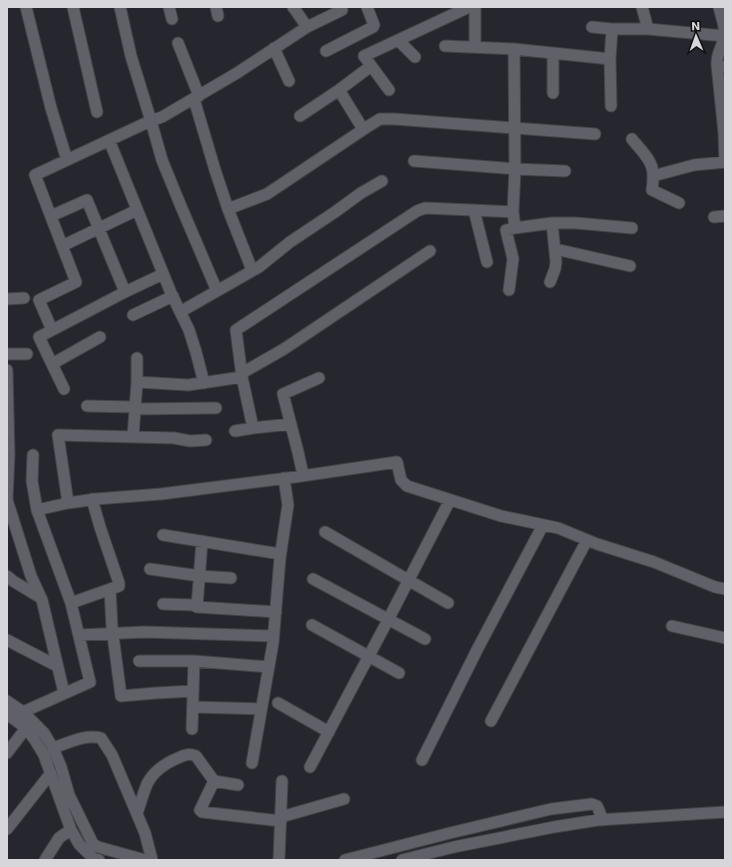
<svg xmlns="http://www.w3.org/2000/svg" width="732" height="867" font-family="'DejaVu Sans',sans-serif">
  <rect width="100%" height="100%" fill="#26262e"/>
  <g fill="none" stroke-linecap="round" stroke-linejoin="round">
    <g stroke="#434349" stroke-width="13">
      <path id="minor" d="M26,7L51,108L67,160
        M73,7L97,112
        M120,7L131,56L151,121L162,160L180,204L217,291
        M169,7L172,19
        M216,7L218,16
        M293,7L296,11L307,27
        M474,7L475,8V47
        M642,7L648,29
        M719,7L724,26V36
        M592,27L612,29H648L724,36C723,47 716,53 717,65L724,67
        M398,40L415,57
        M178,43L199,96
        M445,46L514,49L610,59L612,29
        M274,48L289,81
        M326,51L373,27L374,25L367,7
        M553,53V93
        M610,59L611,106
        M339,90L363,129
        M389,90L364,56L469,7
        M194,99L215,170L228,209L252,270
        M300,116L339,90L371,66
        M632,139C638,147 650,158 652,168C654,175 653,183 652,190L679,203
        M109,140L171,293L189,330L196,352L204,383
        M414,161L515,169L565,171
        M653,176L694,165L725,162L724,133L717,65
        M228,209L267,194L367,127L380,119H394L595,134
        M474,210L487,262
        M513,212L515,228L552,223H576L632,228
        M51,216L87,200L125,292
        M714,217L725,216
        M62,246L137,210
        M555,249L630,266
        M550,282L555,269L556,262L552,223
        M509,290L513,259L506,230L515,228
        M7,299L24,298
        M180,312L259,267L290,242L335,212L361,193L382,181
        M133,315L173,296
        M52,330L39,300L76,282L35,175L148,122L162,117L237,73L307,27L342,10
        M7,354H27
        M52,364L100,337
        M7,370L9,455L7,499
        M242,373L284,349L430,251
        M137,382L188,385L242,377
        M64,389L39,337L125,292L163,274
        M87,406L135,407
        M135,409L216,408
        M253,428L242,377L236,330L417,211L425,208L513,212L515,169L514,49
        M235,431L253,428L291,424
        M133,437L137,382V358
        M303,475L298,452L283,394L319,378
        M7,500L31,576L42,600L64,693
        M68,503L58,435L174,438L190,441L206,440
        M37,510L68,503L96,499L161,494L288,478L397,462L401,480L407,486L501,516L558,528L597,544L654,562L715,587L725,589
        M325,532L448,603
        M163,535L280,554
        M150,569L200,576L231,578
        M7,576L13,581L41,598
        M313,579L425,639
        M110,589L112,628L121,696L156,693L193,691
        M71,603L119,586V583L100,527L92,499
        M163,604L193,605L197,607L276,612
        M197,607L202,541
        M312,625L399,673
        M672,626L725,638
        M79,635L145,632L273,636
        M7,640L57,666
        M139,661H194L269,667
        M7,701L23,712L44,733L53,748L61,767L69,795L93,844L98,847L145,860
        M278,703L329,732
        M193,707L261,709
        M23,712L90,682L71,603L37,510L32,481L33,455
        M7,714L26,728L35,740L44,755L71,830L79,844L93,858L99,860
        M491,721L587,540
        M192,729L194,661
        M53,748C69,743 84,734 101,738L112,755L145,833L152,860
        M7,753L26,728
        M422,760L478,648L543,525
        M252,763L273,643L280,558L286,518L288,505L284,478
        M310,767L388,620L450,500
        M214,781L200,810L202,812L281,821
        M137,814C140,804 143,794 147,784C153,772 166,763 178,758C185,755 189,753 196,756L214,781L238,785
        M281,817L344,799
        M7,829L51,773
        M45,860L59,838L63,835L71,830
        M279,860L282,781
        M345,860L450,833L551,809L592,804L597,806L603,820
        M402,860L454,847L554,827L598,820L725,812"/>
    </g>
    <use href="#minor" stroke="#606069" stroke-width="11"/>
  </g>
  <rect width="732" height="867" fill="none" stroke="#d6d6db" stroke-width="16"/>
  <g transform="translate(696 36) rotate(358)" stroke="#101013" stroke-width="3" paint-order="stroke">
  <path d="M0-3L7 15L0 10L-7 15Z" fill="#d6d6db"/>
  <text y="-6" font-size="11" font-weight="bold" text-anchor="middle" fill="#d6d6db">N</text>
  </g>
</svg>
